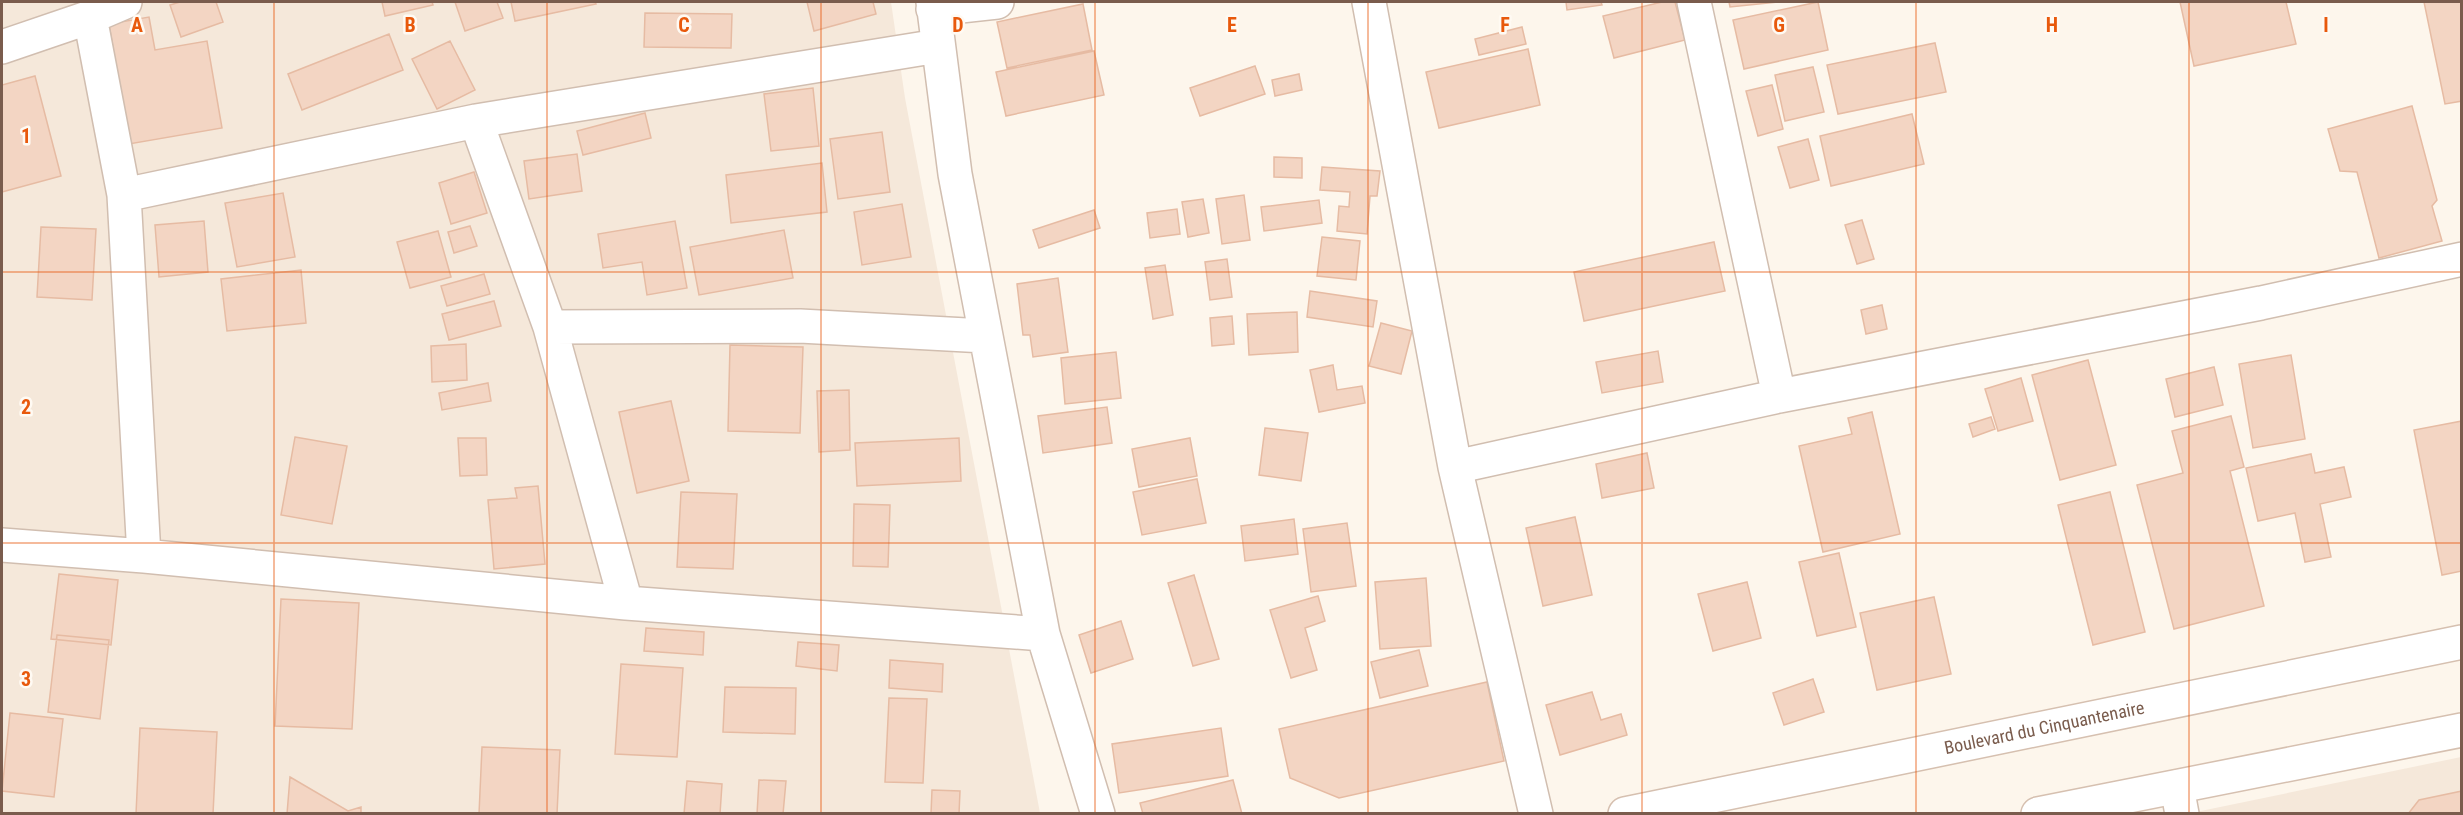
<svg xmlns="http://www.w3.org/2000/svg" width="2463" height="815" font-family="'Roboto Condensed',sans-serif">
  <rect width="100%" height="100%" fill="#fdf6ec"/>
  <path fill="#f5e8da" d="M2,2H891L905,98L1040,813L2,814Z
    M2461,757V813H2191Z"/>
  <path fill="#f3d5c3" stroke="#e6bba3" stroke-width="1.5" d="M180,2H216L223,22L181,37L170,5Z
    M382,2H432L433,5L385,16Z
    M455,2H497L503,18L465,31Z
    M511,2H595L596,4L515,21Z
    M807,2H873L876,14L814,31Z
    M1566,2H1601L1602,5L1567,10Z
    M1662,2H1675L1685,40L1614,58L1603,16Z
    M1729,2H1778L1730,7Z
    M1818,2L1828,50L1744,69L1733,20Z
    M2180,2H2286L2296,44L2194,66Z
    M2424,2H2462V101L2445,104Z
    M1083,4L1092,50L1007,68L997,22Z
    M645,13L732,14L731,48L644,47Z
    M149,17L155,50L207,41L222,128L129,144L109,24Z
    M1522,27L1526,44L1479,55L1475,39Z
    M389,34L403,70L302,110L288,74Z
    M450,41L475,90L437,109L412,59Z
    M1935,43L1946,92L1838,114L1827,65Z
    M1528,49L1540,105L1439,128L1426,72Z
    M1094,51L1104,95L1006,116L996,72Z
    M1255,66L1265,94L1200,116L1190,88Z
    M1813,67L1824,112L1785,121L1775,75Z
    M1299,74L1302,90L1275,96L1272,80Z
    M35,76L61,176L2,192V85Z
    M1772,85L1783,129L1758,136L1746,91Z
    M813,88L819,146L771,151L764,94Z
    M2412,106L2437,200L2432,206L2442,241L2379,258L2357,172L2340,171L2328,129Z
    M645,113L651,138L583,155L577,131Z
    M1912,114L1924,164L1831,186L1820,136Z
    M882,132L890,192L838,199L830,139Z
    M1808,139L1819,180L1790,188L1778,147Z
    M577,154L582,191L529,199L524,161Z
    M1274,157L1302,158V178L1274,177Z
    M822,163L827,212L731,223L726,175Z
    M1322,167L1380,171L1377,196H1370L1367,234L1337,231L1339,206L1349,207L1350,192L1320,190Z
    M474,172L487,213L451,224L439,183Z
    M283,193L295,257L237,267L225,203Z
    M1244,195L1250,240L1222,244L1216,199Z
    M1203,199L1209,233L1188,237L1182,202Z
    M1319,200L1322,223L1264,231L1261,207Z
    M902,204L911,257L862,265L854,212Z
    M1177,209L1180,234L1150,238L1147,213Z
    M1094,210L1100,228L1039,248L1033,230Z
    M1862,220L1874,259L1857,264L1845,225Z
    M204,221L208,272L159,277L155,225Z
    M675,221L687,288L647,295L642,262L603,268L598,234Z
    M470,226L477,246L454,253L448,232Z
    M41,227L96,229L92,300L37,297Z
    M784,230L793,278L699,295L690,247Z
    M438,231L451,277L410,288L397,242Z
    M1322,237L1360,241L1356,280L1317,276Z
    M1714,242L1725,291L1584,321L1574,272Z
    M1227,259L1232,297L1210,300L1205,262Z
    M1165,265L1173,315L1153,319L1145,268Z
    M301,270L306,323L227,331L221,279Z
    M484,274L490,294L447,306L441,286Z
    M1058,278L1068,352L1033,357L1030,335H1023L1017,284Z
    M1310,291L1377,301L1373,327L1307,317Z
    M494,301L501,326L449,340L442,314Z
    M1882,305L1887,329L1866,334L1861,310Z
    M1297,312L1298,352L1249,355L1247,314Z
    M1232,316L1234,344L1212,346L1210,318Z
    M1381,323L1412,331L1401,374L1369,366Z
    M466,344L467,380L432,382L431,346Z
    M730,345L803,347L800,433L728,431Z
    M1658,351L1663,382L1602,393L1596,362Z
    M1116,352L1121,398L1065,404L1061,358Z
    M2291,355L2305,439L2253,448L2239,364Z
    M2088,360L2116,465L2060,480L2032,375Z
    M1333,365L1337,390L1362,386L1365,403L1319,412L1310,370Z
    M2214,367L2223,405L2175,417L2166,379Z
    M2021,378L2033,421L1998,431L1985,389Z
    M488,383L491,401L442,410L439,393Z
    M849,390L850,450L819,452L817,391Z
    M671,401L689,481L637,493L619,412Z
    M1107,407L1112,443L1043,453L1038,416Z
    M1872,412L1900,534L1823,552L1799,446L1852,434L1848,418Z
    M2231,416L2244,467L2230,471L2264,606L2174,629L2137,485L2183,473L2172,431Z
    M1991,417L1995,429L1973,437L1969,424Z
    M2462,421V571L2442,575L2414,430Z
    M1265,428L1308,433L1301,481L1259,475Z
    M295,437L347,446L332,524L281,515Z
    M458,438H486L487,475L460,476Z
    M959,438L961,481L857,486L855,443Z
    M1190,438L1197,476L1139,487L1132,449Z
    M1647,453L1654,488L1602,498L1596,464Z
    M2311,454L2315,473L2344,467L2351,497L2320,504L2331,557L2305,562L2295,513L2258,521L2246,468Z
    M1197,479L1206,523L1142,535L1133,492Z
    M538,486L545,564L494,569L488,500L517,498L515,488Z
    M681,492L737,494L733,569L677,567Z
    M2110,492L2145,632L2093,645L2058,505Z
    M854,504L890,505L888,567L853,566Z
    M1575,517L1592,595L1543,606L1526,528Z
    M1294,519L1298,554L1245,561L1241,526Z
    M1347,523L1356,586L1311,592L1303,529Z
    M1839,553L1856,627L1817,636L1799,562Z
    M59,574L118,580L111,645L51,639Z
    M1194,575L1219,659L1193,666L1168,583Z
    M1426,578L1431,646L1380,649L1375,582Z
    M1747,582L1761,638L1713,651L1698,594Z
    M1318,596L1325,621L1305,628L1317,670L1291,678L1270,610Z
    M1934,597L1951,674L1877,690L1860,613Z
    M281,599L359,603L352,729L275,726Z
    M1121,621L1133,659L1091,673L1079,635Z
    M646,628L704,632L703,655L644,651Z
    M57,635L109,640L100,719L48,712Z
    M798,642L839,645L837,671L796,666Z
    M1419,650L1428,686L1380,698L1371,662Z
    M890,660L943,664L942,692L889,688Z
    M621,664L683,668L677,757L615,754Z
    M1813,679L1824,712L1784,725L1773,693Z
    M1487,682L1504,761L1339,798L1290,778L1279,729Z
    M725,687L796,688L795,734L723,732Z
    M1592,692L1601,720L1621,714L1627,735L1560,755L1546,705Z
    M889,698L927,699L923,783L885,782Z
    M10,713L63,719L54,797L2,791Z
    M140,728L217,732L213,814H136Z
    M1221,728L1228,776L1119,793L1112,744Z
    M482,747L560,750L557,814H479Z
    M290,777L348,811L361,807V814H287Z
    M759,780L786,781L783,814H757Z
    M1233,780L1242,814H1143L1140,803Z
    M687,781L722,784L720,814H684Z
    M932,790L960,791L959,814H931Z
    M2462,791V814H2408L2419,800Z"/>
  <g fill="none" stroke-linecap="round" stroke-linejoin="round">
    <g stroke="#d1beb0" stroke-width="36">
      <path id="street" d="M933,2L955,174L1043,634L1098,814
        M1369,2L1455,467L1536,814
        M1694,2L1779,396
        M933,9L997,2
        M90,17L124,195L144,556
        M2,47L90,17L125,2
        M476,121L550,327L626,603
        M124,195L476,121L938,46
        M550,327L800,326L985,336
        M1455,467L1779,396L2261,303L2462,259
        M2,545L144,556L626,603L1043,634
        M2177,787L2182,814"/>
    </g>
    <g stroke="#d6c0b0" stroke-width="36">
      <g id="secondary">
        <path id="s1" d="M1625,814L2462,642"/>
        <path d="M2038,814L2462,730"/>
      </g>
    </g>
    <use href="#street" stroke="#fff" stroke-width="33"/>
    <use href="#secondary" stroke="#fff" stroke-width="33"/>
  </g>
  <path fill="none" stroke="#e8590c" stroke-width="1.5" stroke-opacity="0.55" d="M274,2V814M547,2V814M821,2V814M1095,2V814M1368,2V814M1642,2V814M1916,2V814M2189,2V814M2,272H2462M2,543H2462"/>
  <g text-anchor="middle" stroke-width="5" stroke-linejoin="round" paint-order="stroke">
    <g font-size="18" fill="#7a5c4d" stroke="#fffaf3">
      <text dy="6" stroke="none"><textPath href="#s1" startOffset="428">Boulevard du Cinquantenaire</textPath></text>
    </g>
  </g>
  <g font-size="20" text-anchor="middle" font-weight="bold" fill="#e8590c" stroke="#fffaf3" stroke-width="5" stroke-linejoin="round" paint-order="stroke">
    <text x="137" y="32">A</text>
    <text x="410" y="32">B</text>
    <text x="684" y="32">C</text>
    <text x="958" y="32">D</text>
    <text x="1232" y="32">E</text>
    <text x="1505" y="32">F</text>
    <text x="1779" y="32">G</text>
    <text x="2052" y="32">H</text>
    <text x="2326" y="32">I</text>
    <text x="26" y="143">1</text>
    <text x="26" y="414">2</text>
    <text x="26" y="686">3</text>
  </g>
  <rect width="2463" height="815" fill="none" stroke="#7a5c4d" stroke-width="6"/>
</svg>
